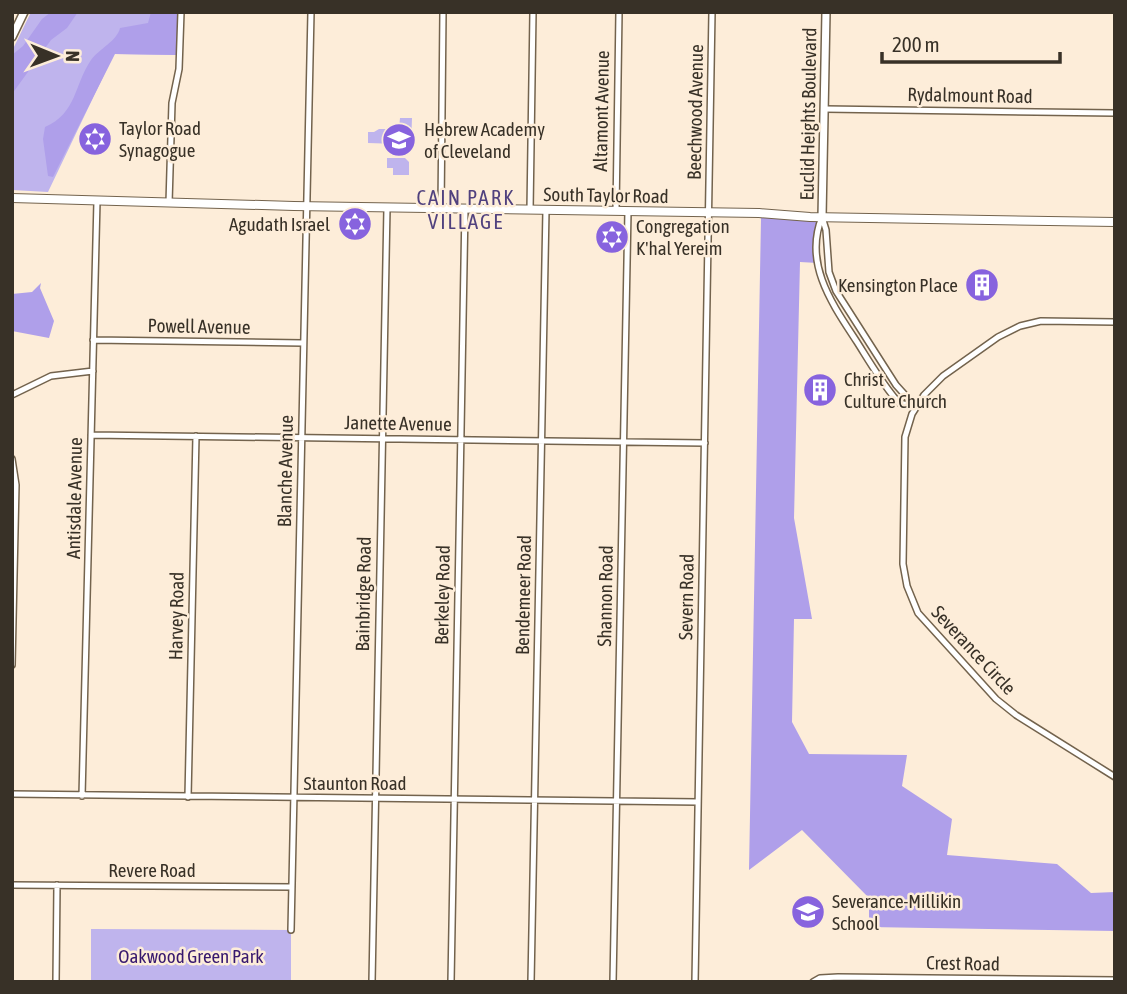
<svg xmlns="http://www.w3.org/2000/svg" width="1127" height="994" font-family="'Asap Condensed',sans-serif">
  <rect width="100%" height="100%" fill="#fdedd9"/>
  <path fill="#bfb4ed" d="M31,12H177V55L114,54L48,192L12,190V51Z
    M400,118H412L411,147L400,146L398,144L368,143V132H374L379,129H399Z
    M387,158H405L409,162V175H393V168H387Z
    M91,929L291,930V982H91Z"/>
  <path fill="#af9fea" d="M51,12H78L67,28L51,40L12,94V55L23,46L42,19Z
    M151,12H177V55L115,54L53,177L48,176L43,139L45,127C77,113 74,85 91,60C99,49 117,41 120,28L148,23Z
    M759,213L822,217L817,229L818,263L800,262L794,518L812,619H794L792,722L809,754L907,755L902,786L952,819L947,855L1057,864L1091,893L1115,892V931L869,927V898L802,830L749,870L761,219Z
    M41,283L40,288L54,321L49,338L12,331V294L32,292Z"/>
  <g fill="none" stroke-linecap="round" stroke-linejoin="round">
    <g stroke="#73634d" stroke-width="8">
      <path id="minor" d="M825,109L1115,113
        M169,203L172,103L179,69L181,12
        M441,208L443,12
        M530,210L533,12
        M616,211L619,12
        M822,217C803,264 833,305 857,342C869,361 880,380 894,397L899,403L916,407
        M822,217L826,230L829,272L836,291L896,385L916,407
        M1115,322L1041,321L1020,326L998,337L943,376L924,395L912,414L905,437L903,564L907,586L918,613L996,699L1016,715L1115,777
        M93,340L303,343
        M12,395L51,376L93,371
        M91,435L705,443
        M12,459L16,485L12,665
        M12,794L698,802
        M82,796L97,201
        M188,797L196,436
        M12,885L292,887
        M291,930L311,12
        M56,982L57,885
        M372,982L387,208
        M451,982L465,209
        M531,982L546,210
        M613,982L628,211
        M695,982L712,12
        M813,982L820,978L838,977L1115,980"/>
    </g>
    <g stroke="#73634d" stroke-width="10">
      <path id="tertiary" d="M12,37L24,12
        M822,217L826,12"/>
    </g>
    <g stroke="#73634d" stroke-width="10">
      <path id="secondary" d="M12,198L294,206L759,213L810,217L1115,222"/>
    </g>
    <use href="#minor" stroke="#fff" stroke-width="5"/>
    <use href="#tertiary" stroke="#fff" stroke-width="7"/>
    <use href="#secondary" stroke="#fff" stroke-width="8"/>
  </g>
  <defs>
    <g id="synagogue-disc" transform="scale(1.75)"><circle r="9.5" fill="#8763de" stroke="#fdedd9"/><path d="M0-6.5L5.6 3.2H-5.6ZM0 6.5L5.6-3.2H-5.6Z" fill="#fff"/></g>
    <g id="school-disc" transform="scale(1.75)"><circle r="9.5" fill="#8763de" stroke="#fdedd9"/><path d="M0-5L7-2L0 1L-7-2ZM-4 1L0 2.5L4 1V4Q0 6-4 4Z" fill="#fff"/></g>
    <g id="building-disc" transform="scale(1.75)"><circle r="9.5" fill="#8763de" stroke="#fdedd9"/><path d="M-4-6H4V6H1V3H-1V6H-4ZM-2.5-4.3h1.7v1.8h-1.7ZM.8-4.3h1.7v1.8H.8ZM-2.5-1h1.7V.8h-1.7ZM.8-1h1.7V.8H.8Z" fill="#fff"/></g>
  </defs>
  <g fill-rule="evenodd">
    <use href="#synagogue-disc" x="95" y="139"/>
    <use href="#school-disc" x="399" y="140"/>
    <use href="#synagogue-disc" x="355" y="224"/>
    <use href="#synagogue-disc" x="612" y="237"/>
    <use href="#building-disc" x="982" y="285"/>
    <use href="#building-disc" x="820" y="390"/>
    <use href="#school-disc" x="808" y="912"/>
  </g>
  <g text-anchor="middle" stroke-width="5" stroke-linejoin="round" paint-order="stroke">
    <g font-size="19" fill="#383127" stroke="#fdedd9">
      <text transform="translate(970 95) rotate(1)" y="7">Rydalmount Road</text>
      <text transform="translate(601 111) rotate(-89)" y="7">Altamont Avenue</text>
      <text transform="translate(695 112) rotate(-89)" y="7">Beechwood Avenue</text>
      <text transform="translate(808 114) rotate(-89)" y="7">Euclid Heights Boulevard</text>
      <text transform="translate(606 195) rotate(1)" y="7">South Taylor Road</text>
      <text transform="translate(199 326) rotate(1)" y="7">Powell Avenue</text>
      <text transform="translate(398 423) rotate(1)" y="7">Janette Avenue</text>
      <text transform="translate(285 471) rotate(-89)" y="7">Blanche Avenue</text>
      <text transform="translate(74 498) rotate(-89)" y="7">Antisdale Avenue</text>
      <text transform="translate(363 594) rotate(-89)" y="7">Bainbridge Road</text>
      <text transform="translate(442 595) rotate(-89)" y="7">Berkeley Road</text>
      <text transform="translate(523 595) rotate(-89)" y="7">Bendemeer Road</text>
      <text transform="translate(605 596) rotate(-89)" y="7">Shannon Road</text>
      <text transform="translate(686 597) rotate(-89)" y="7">Severn Road</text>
      <text transform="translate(176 616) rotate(-89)" y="7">Harvey Road</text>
      <text transform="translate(974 650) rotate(47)" y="7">Severance Circle</text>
      <text x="355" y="790">Staunton Road</text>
      <text x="152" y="877">Revere Road</text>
      <text transform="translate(963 963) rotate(1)" y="7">Crest Road</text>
    </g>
    <g font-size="19" fill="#383127" stroke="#fdedd9" text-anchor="start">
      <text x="119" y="135">Taylor Road<tspan x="119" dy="22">Synagogue</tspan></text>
      <text x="424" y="136">Hebrew Academy<tspan x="424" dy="22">of Cleveland</tspan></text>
      <text x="330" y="231" text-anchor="end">Agudath Israel</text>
      <text x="636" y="233">Congregation<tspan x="636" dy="22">K'hal Yereim</tspan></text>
      <text x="958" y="292" text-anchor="end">Kensington Place</text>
      <text x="844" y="386">Christ<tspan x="844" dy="22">Culture Church</tspan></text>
      <text x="832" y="908">Severance-Millikin<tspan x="832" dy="22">School</tspan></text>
    </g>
    <g font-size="19" fill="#37186e" stroke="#fdedd9">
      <text x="191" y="963">Oakwood Green Park</text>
    </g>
    <g font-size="21" letter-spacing="2" fill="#50417e" stroke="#fdedd9">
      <text x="466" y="205">CAIN PARK<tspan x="466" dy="24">VILLAGE</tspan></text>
    </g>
  </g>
  <rect width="1127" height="994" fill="none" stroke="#383127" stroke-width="28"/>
  <g transform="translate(56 56) rotate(91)" stroke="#fdedd9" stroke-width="5" paint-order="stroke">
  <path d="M0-5L12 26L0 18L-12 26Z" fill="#383127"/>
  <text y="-10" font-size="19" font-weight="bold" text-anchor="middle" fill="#383127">N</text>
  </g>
  <path d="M882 52v10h178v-10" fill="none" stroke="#383127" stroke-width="3.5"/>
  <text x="892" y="52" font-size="21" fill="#383127" stroke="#fdedd9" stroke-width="5" paint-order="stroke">200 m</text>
</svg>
